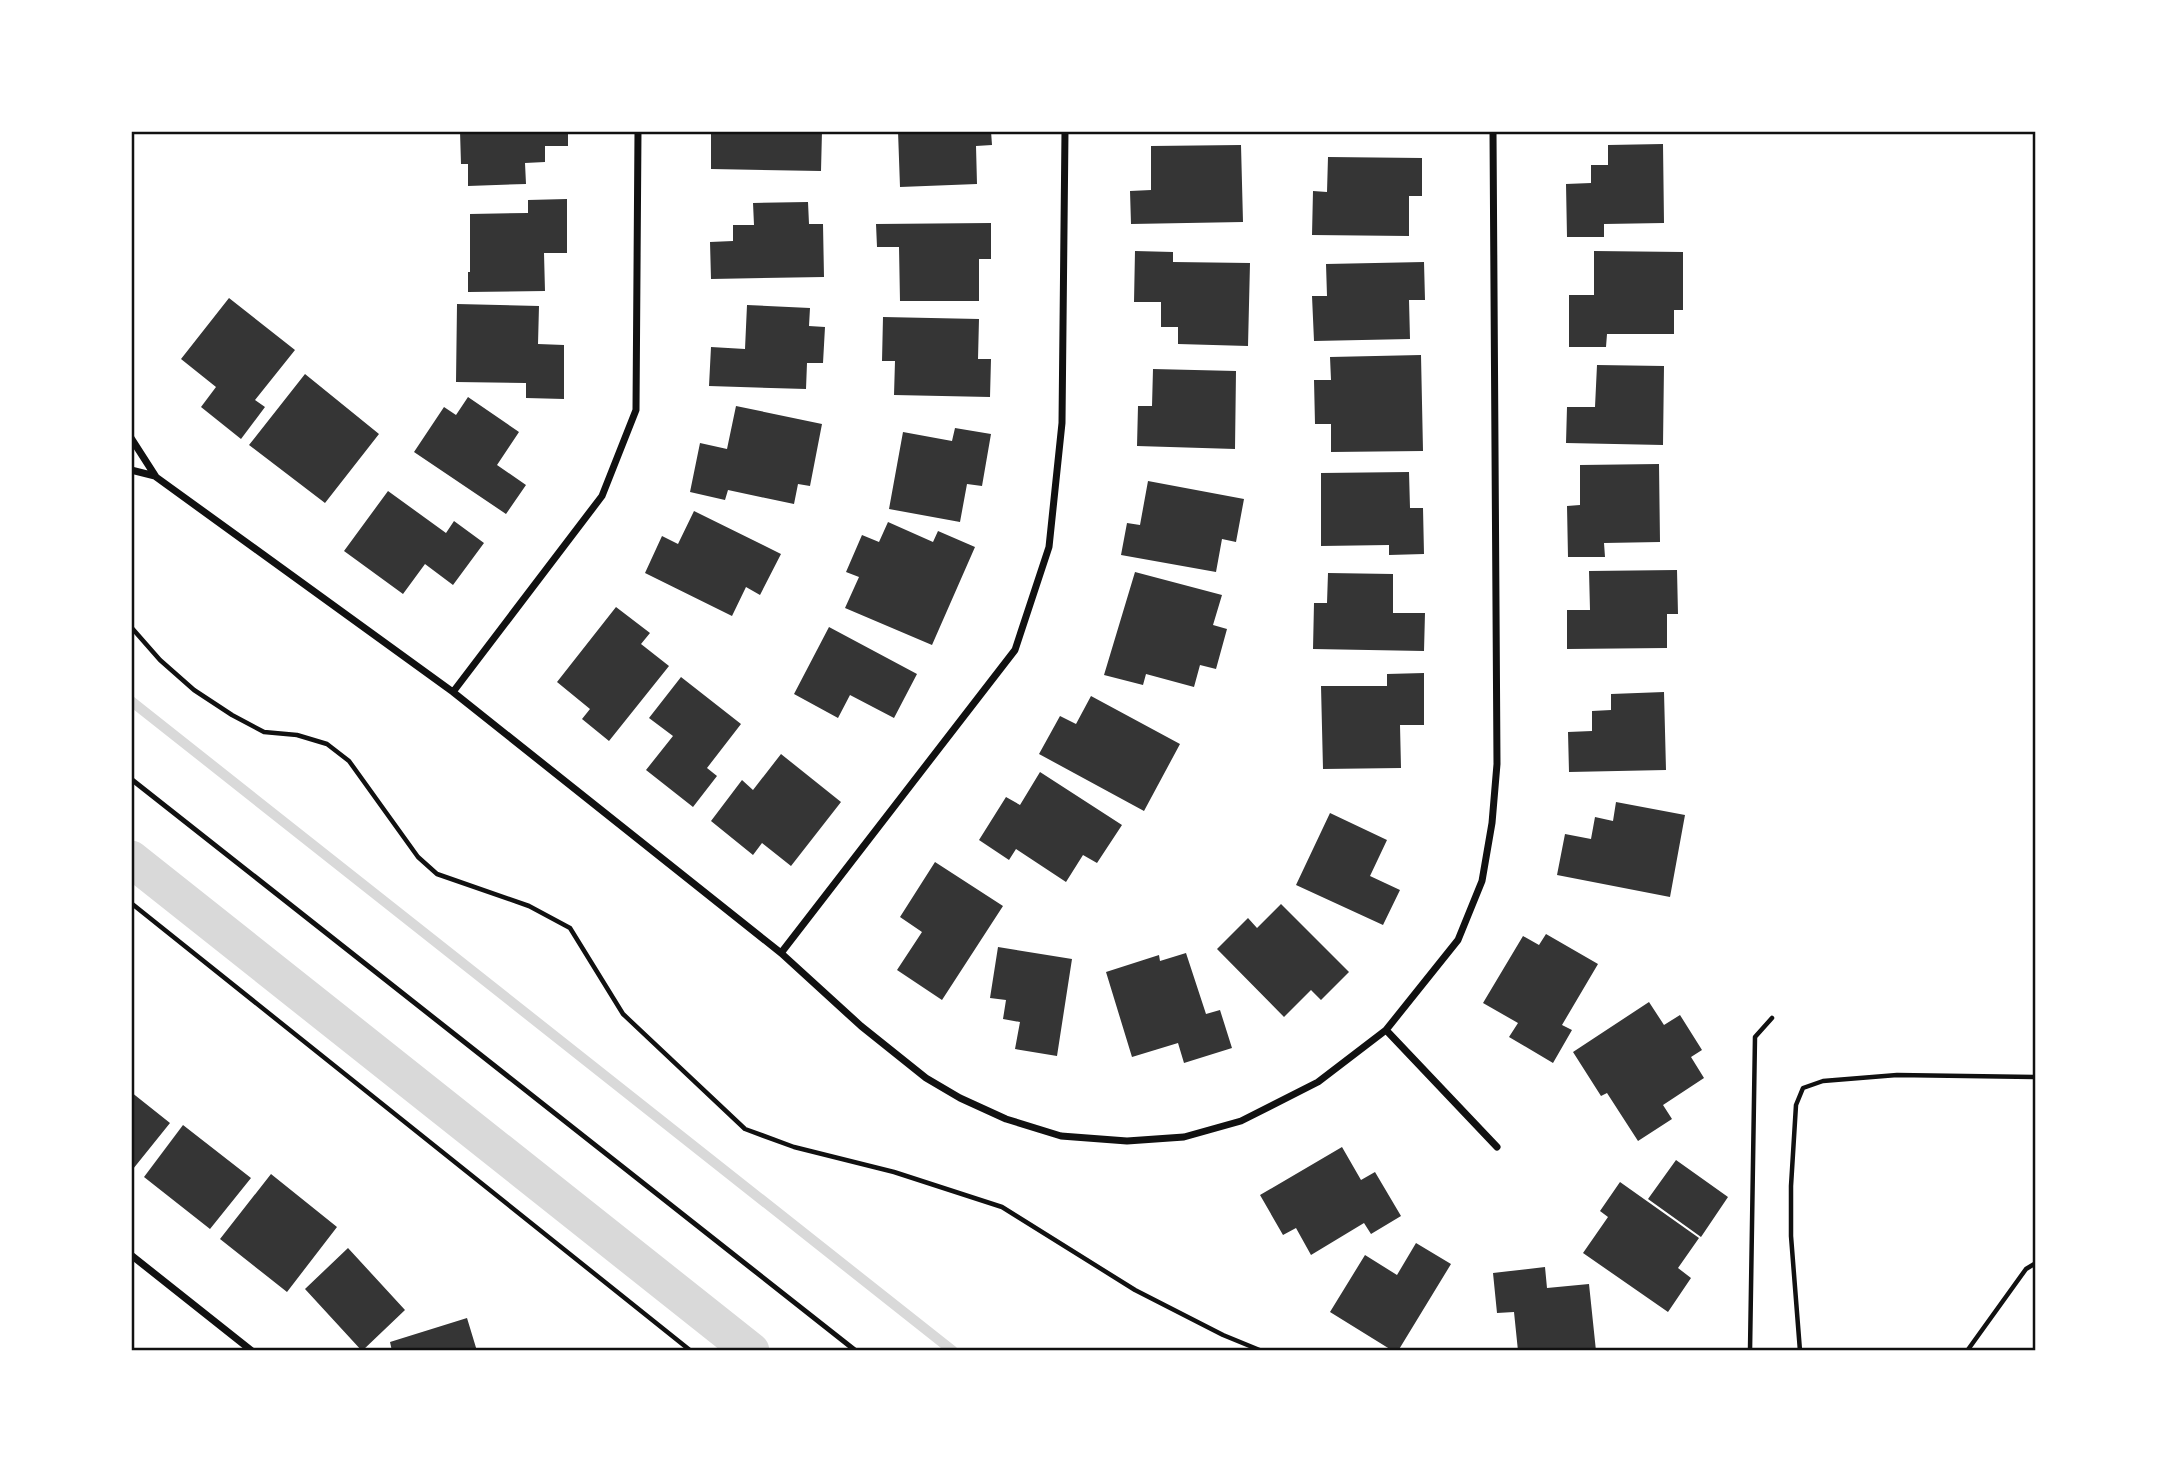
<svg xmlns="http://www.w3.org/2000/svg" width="2167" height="1482" font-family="Figtree,sans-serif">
  <rect width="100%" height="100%" fill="#fff"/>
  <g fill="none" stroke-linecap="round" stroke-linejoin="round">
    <path stroke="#d9d9d9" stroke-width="10" d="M131,701L953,1351"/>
    <path stroke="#d9d9d9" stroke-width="37" d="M131,859L751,1351"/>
  </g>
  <path fill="#353535" d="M460,131H568V146H545V162L525,163L526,184L468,186V164H461Z
    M743,131H822L821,171L711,169V132Z
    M898,131H991L992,145L976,146L977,184L900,187Z
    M1663,144L1664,223L1604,224V237H1567L1566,184L1591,183V165H1608V145Z
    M1241,145L1243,222L1131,224L1130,191L1151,190V146Z
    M1328,157L1422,158V196H1409V236L1312,235L1313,191L1327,192Z
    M567,199V253H544L545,291L468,292V272H470V214L528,213V200Z
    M808,202L809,224H823L824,277L711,279L710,242L733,241V225H754L753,203Z
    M991,223V259H979V301H900L899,247H877L876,224Z
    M1135,251L1173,252V262L1250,263L1248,346L1178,344V327H1161V302H1134Z
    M1594,251L1683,252V310H1674V334H1607L1606,347H1569V295H1594Z
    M1424,262L1425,300H1409L1410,339L1314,341L1312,296H1327L1326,264Z
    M229,298L295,350L255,400L265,407L241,439L201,407L216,387L181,359Z
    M457,304L539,306L538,344L564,345V399L526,398V383L456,382Z
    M747,305L810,308L809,326L825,327L823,363H807L806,389L709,386L711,347L745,349Z
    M883,317L979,319L978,359H991L990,397L894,395L895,361H882Z
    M1421,355L1423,451L1331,452V424H1315L1314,380H1331L1330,357Z
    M1597,365L1664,366L1663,445L1566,443L1567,407H1595Z
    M1153,369L1236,371L1235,449L1137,446L1138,406H1152Z
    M305,374L379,434L325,503L249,445Z
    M468,397L519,432L497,465L526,485L506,514L414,452L444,407L456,415Z
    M736,406L822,424L810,486L798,484L794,504L728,490L725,500L690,492L700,443L727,449Z
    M955,428L991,434L982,486L967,484L960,522L889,509L903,432L952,441Z
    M1659,464L1660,542L1604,543L1605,557H1568L1567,506L1580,505V465Z
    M1409,472L1410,508H1423L1424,554L1389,555V545L1321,546V473Z
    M1148,481L1244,499L1236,542L1222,539L1216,572L1121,555L1127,523L1140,525Z
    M388,491L446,533L454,521L484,543L453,585L425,564L403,594L344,551Z
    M694,511L781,554L760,595L746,587L732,616L645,573L662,536L678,544Z
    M888,522L933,542L938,531L975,547L932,645L845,608L859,577L846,572L862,535L879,542Z
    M1677,570L1678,614H1667V648L1567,649V610H1590L1589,571Z
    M1135,572L1222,595L1213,625L1227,629L1216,669L1200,665L1194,687L1146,674L1143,685L1104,675Z
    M1328,573L1393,574V613H1425L1424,651L1313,649L1314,603H1327Z
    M616,607L650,633L641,644L669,666L609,741L582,719L590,709L557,682Z
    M829,627L917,674L894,718L850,695L838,718L794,694Z
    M1424,673V725H1400L1401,768L1323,769L1321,686H1387V674Z
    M681,677L741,724L707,768L717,776L693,807L646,770L673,736L649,718Z
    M1664,692L1666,770L1569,772L1568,732L1592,731V711L1611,710V694Z
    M1091,696L1180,744L1144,811L1039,754L1060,716L1076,724Z
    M781,754L841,802L791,866L762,843L753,855L711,821L742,780L753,790Z
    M1040,772L1122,825L1097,863L1083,855L1066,882L1016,849L1009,860L979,840L1006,797L1020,805Z
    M1616,802L1685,815L1670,897L1557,875L1565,834L1591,839L1595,817L1613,821Z
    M1330,813L1387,840L1370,876L1400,890L1383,925L1296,885Z
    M935,862L1003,906L942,1000L897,970L922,932L900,917Z
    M1281,904L1349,972L1321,1000L1311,990L1284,1017L1217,949L1248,918L1257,928Z
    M1546,934L1598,964L1562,1025L1572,1030L1553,1063L1509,1037L1518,1023L1483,1003L1523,936L1539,945Z
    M998,947L1072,959L1057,1056L1015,1049L1020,1022L1003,1019L1006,1000L990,998Z
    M1186,953L1206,1014L1220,1010L1232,1048L1184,1063L1178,1043L1132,1057L1106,972L1159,955L1160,961Z
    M1649,1002L1664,1025L1680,1015L1702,1050L1691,1057L1704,1078L1663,1105L1672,1119L1638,1141L1607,1093L1601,1096L1573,1052Z
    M131,1092L170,1123L133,1169L131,1168Z
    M183,1125L251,1178L210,1229L144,1177Z
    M1342,1147L1361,1180L1375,1172L1401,1216L1371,1234L1364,1223L1311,1255L1296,1228L1283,1235L1260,1195Z
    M1676,1160L1728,1197L1701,1237L1648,1199Z
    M271,1174L337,1227L287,1292L220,1239Z
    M1620,1182L1699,1238L1678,1268L1691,1278L1668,1312L1583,1253L1608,1217L1600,1211Z
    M1416,1243L1451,1264L1398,1351H1393L1330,1312L1365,1255L1397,1275Z
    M348,1248L405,1310L362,1351L305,1289Z
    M1545,1267L1547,1288L1589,1284L1596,1351H1518L1514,1312L1497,1313L1493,1273Z
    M467,1318L477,1351H392L390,1342Z"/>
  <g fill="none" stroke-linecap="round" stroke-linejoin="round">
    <path stroke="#111" stroke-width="4.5" d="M131,627L160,660L194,690L232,715L264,732L297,735L327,744L349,761L418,857L437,874L529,906L570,928L623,1014L745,1129L794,1147L894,1172L1002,1207L1135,1290L1223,1335L1262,1351
      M131,903L691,1351
      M1750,1351L1755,1037L1772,1018
      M1800,1351L1791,1236V1186L1796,1105L1803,1088L1823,1081L1897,1075L2036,1077
      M1967,1351L2026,1269L2036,1263"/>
    <path stroke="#111" stroke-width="5" d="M131,779L856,1351"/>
    <path stroke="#111" stroke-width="7" d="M131,438L156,477L453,692L781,953L861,1026L926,1078L960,1098L1006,1119L1061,1136L1127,1141L1184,1137L1241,1121L1318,1082L1386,1030L1458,940L1482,881L1492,823L1497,764L1493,131
      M131,470L155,476
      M453,692L602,496L636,410L638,131
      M781,953L1015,650L1049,547L1062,423L1065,131
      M1386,1030L1497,1147
      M131,1255L252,1351"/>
  </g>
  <rect width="2167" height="1482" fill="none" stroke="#ffffff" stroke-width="266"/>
  <rect x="133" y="133" width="1901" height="1216" fill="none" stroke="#111" stroke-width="2.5"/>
</svg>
